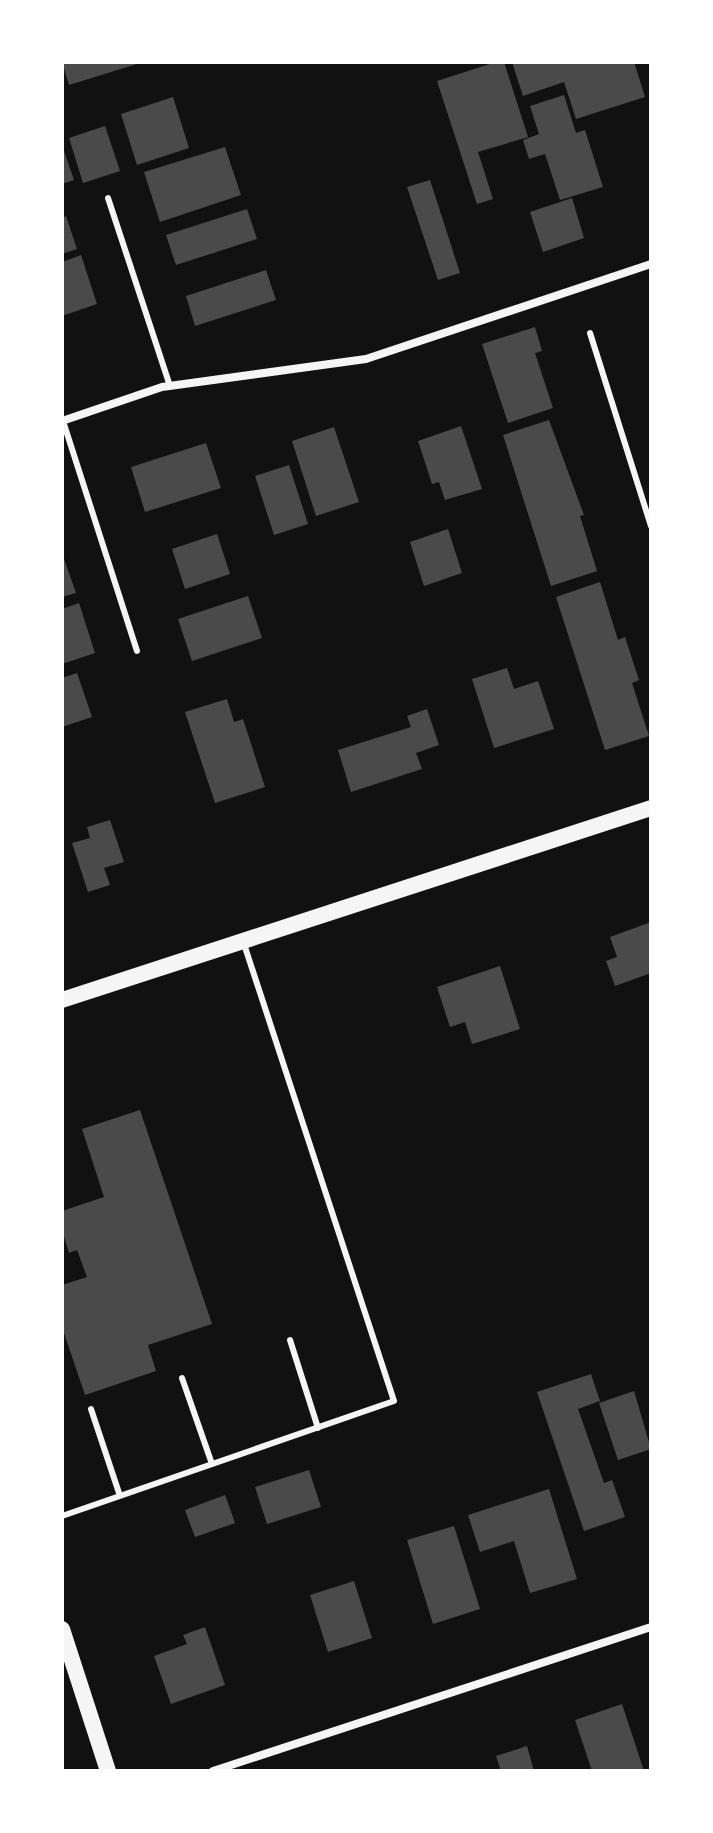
<svg xmlns="http://www.w3.org/2000/svg" width="713" height="1833" font-family="Quicksand,sans-serif">
  <rect width="100%" height="100%" fill="#111"/>
  <path fill="#4a4a4a" d="M62,62H139L140,63L69,85Z
    M496,62H504L528,137L478,152L493,199L477,204L437,81Z
    M512,62H634L645,97L576,119L564,82L523,96Z
    M564,95L576,133L585,130L603,187L560,200L545,154L529,159L523,140L539,134L530,106Z
    M173,97L189,148L137,165L121,114Z
    M105,126L120,171L83,183L69,138Z
    M62,145L74,180L62,184Z
    M225,147L241,195L160,222L144,172Z
    M430,180L460,273L438,280L407,187Z
    M572,198L584,238L543,252L530,212Z
    M247,209L257,239L176,265L166,235Z
    M66,216L77,249L62,254V218Z
    M81,255L97,304L62,316V262Z
    M266,270L276,300L195,326L186,296Z
    M535,327L542,351L535,353L553,408L508,423L482,344Z
    M549,420L584,515L580,516L597,571L551,586L503,435Z
    M461,426L482,489L445,500L439,482L432,484L418,441Z
    M334,427L359,502L316,516L292,441Z
    M206,443L221,488L145,512L131,467Z
    M289,465L308,524L274,535L255,476Z
    M448,529L462,573L424,586L410,542Z
    M217,534L230,574L185,589L172,549Z
    M62,553L76,593L62,597Z
    M600,582L618,640L625,637L639,680L632,683L649,736L605,750L556,597Z
    M248,596L262,638L192,661L178,619Z
    M79,603L95,653L62,664V609Z
    M507,668L514,689L538,681L554,729L494,748L472,679Z
    M77,673L92,717L62,727V678Z
    M227,699L234,722L243,719L265,787L215,803L185,712Z
    M427,709L439,745L416,753L422,769L351,792L338,750L411,727L407,716Z
    M110,820L124,862L104,868L110,885L88,892L72,843L90,838L87,827Z
    M651,922V973L615,986L606,961L617,957L610,937Z
    M500,966L520,1029L472,1044L465,1022L450,1027L437,987Z
    M140,1110L212,1324L148,1345L156,1371L85,1395L62,1327V1285L87,1277L77,1250L69,1253L62,1230V1211L104,1197L82,1129Z
    M591,1374L600,1401L578,1409L604,1483L612,1480L625,1517L584,1531L537,1392Z
    M634,1391L651,1449L618,1460L599,1403Z
    M309,1470L321,1507L267,1524L255,1487Z
    M549,1489L577,1579L530,1593L514,1541L480,1552L468,1515Z
    M225,1495L235,1523L195,1537L185,1510Z
    M454,1526L480,1609L433,1624L407,1540Z
    M354,1581L372,1638L328,1652L310,1595Z
    M205,1627L225,1685L171,1704L154,1656L187,1644L183,1635Z
    M622,1704L644,1771H592L575,1720Z
    M527,1746L534,1771H501L496,1756Z"/>
  <g fill="none" stroke-linecap="round" stroke-linejoin="round">
    <path stroke="#f5f5f5" stroke-width="6" d="M108,198L170,386
      M590,333L651,526
      M63,421L137,651
      M290,1340L318,1428
      M182,1378L212,1464
      M91,1409L120,1496
      M62,1516L394,1401L244,944"/>
    <path stroke="#f5f5f5" stroke-width="8" d="M62,421L162,387L366,359L651,264
      M213,1771L651,1627"/>
    <path stroke="#f5f5f5" stroke-width="16" d="M62,1000L651,808
      M62,1629L108,1771"/>
  </g>
  <rect width="713" height="1833" fill="none" stroke="#ffffff" stroke-width="128"/>
</svg>
